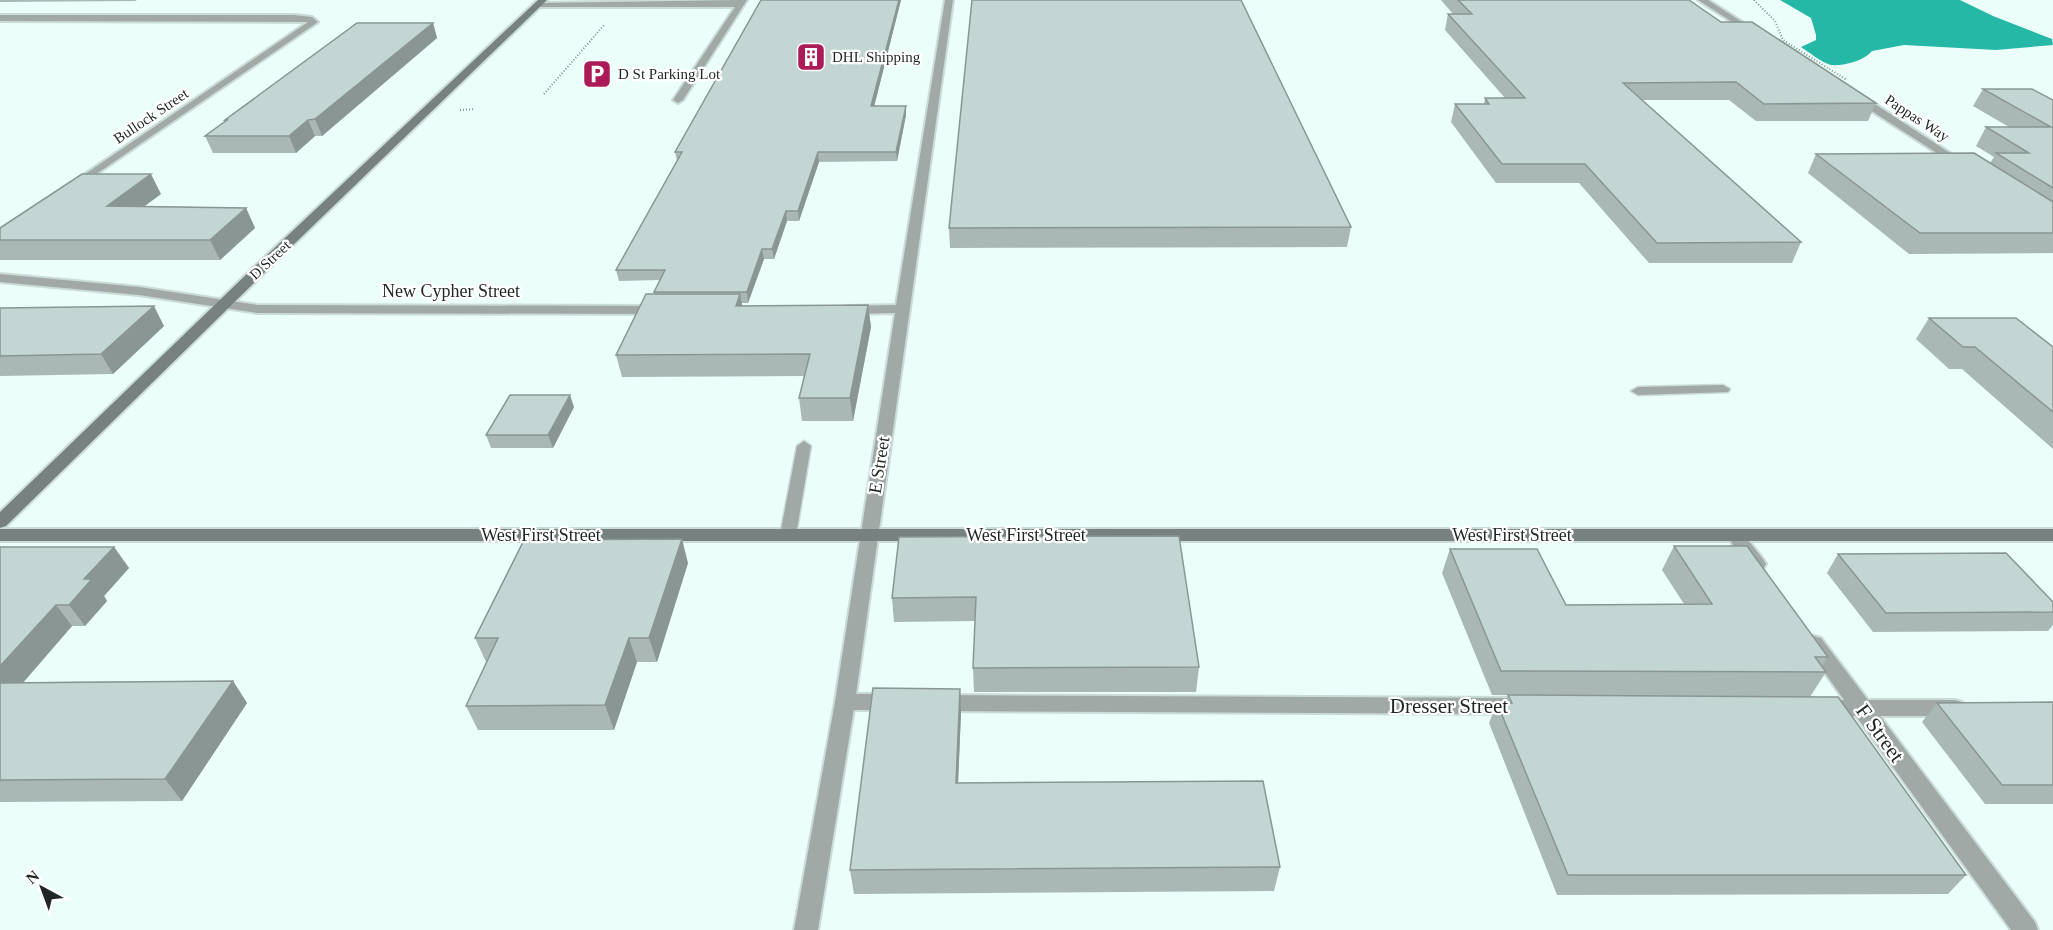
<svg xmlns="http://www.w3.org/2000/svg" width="2053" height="930" font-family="Georgia,serif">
  <rect width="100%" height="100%" fill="#ebfefa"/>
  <path fill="#26b8a7" d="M1780,0H1960L1993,16L2052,39L2053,45L1996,50L1904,45L1872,51C1864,61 1844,66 1831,65C1822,63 1809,52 1801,47L1816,40V35L1811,18Z"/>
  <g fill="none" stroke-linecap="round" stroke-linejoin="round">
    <g stroke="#cadbd8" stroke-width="3">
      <path id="service" d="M1723,385L1730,389L1728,392L1638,395L1631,391L1638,387Z
        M804,441L811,446L796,535L794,539H782L780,535L797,446Z"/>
    </g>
    <g stroke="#cadbd8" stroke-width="4">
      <path id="minor" d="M739,0H747L683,100L678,103L673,100L735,7H538L534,5L538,3Z
        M1698,0H1708L1761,34L1754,36Z
        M0,15H294L312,17L318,22L73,190L69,189V185L308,22L0,21Z
        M1857,94L1861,95L1970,166L1968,168H1960L1853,99L1852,97Z
        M1735,529L1741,531L1763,559L1766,564L1763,569C1747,573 1738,551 1729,539L1726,535L1729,531Z
        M1814,636L1821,638L1868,700H1955L1962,702L1965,708L1962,714L1955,716H1880L2035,922L2038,930H2011L1856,716H1824L1817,714L1814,708L1817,702L1844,700L1804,643L1807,638Z
        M845,694H893L900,696L903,702L900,708L893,710H845L838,708L835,702L838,696Z
        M939,695L1517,698L1524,700L1527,706L1524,712L1517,714L939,711L932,709L929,703L932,697Z"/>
    </g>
    <g stroke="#cadbd8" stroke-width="4">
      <path id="tertiary" d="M945,0H953L855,702L818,930H794L835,702L895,313L848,314L841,310L848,306L896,305Z
        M0,274L139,287L257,305L660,306L667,310L660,314L257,313L139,295L0,282Z"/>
    </g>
    <g stroke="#cadbd8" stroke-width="4">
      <path id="secondary" d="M538,0H547L261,276L6,526L0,528V512L251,270Z
        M0,529H2053V541H0Z"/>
    </g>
    <path stroke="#84918e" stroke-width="2" stroke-dasharray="1 2" stroke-linecap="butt" d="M1754,0L1775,21L1783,40L1847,80
      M544,94L605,24
      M460,110L475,109"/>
    <use href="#service" fill="#a1a9a7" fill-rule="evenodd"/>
    <use href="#minor" fill="#a1a9a7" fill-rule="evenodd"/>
    <use href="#tertiary" fill="#a1a9a7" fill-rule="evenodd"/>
    <use href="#secondary" fill="#778280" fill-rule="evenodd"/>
  </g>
  <path fill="#a9b8b5" d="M0,0H137L135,1L0,2Z
    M761,0H901L874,106L906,115L897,161L819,162L799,221H787L774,259H764L748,303H742V306L868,305L871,327L853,421H802L799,398L804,376L622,377L616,355L654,294V292L660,280L619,281L616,270L677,161L675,152Z
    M1441,0H1689L1721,22L1876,103L1868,121H1756L1729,100H1642L1801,242L1792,263H1649L1579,183H1496L1451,122L1455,104H1484L1485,98H1505L1445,30L1448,14H1453Z
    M433,23L437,38L322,136H315L296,153H213L205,136L225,121V120Z
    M1983,89L2053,100V253L1909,254L1808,173L1816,154L1990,163L1994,157L1976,146L1986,127H2009L1973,106Z
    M161,194L144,206L246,208L255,228L220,260H0V228Z
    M1351,227L1347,247L950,248L949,228Z
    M0,308L164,326L113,374L0,376Z
    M1929,318L2053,347V449L1962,369H1949L1916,339Z
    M574,407L553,448H491L486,435Z
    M899,537L1199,667L1196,692H974L973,668L975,621L894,622L892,598Z
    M1674,546L1828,657L1822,666L1826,672L1810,697L1492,695L1442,573L1450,549L1566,605L1684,604L1662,570Z
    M0,547H114L129,568L104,596L107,601L85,626H72L24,682L233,681L247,703L182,801L0,802Z
    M1838,554L2053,602V625L2048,631L1873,632L1827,573Z
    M688,563L657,662H637L614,730H478L466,706L487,662H486L475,638Z
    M1508,695L1966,875L1948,894L1557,895L1489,723L1497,703H1505Z
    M2053,702V804H1985L1922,722L1937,703Z
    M961,713L958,783L1280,867L1274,891L854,894L850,870Z"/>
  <path fill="#899694" d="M899,0H901L872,115L871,106Z
    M433,23L437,38L322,136L315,119Z
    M906,106V115L897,161L896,152Z
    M308,120L315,136L296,153L289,136Z
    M818,152L819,162L799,221L798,211Z
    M151,174L161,194L118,226L107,206Z
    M246,208L255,228L220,260L210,240Z
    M786,211L787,221L774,259L772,249Z
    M762,249L764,259L748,303L747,292Z
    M740,294L744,315L736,306Z
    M868,305L871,327L853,421L850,398Z
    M154,306L164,326L113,374L101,354Z
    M570,395L574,407L553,448L548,435Z
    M682,539L688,563L657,662L649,638Z
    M114,547L129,568L104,596L107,601L85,626L69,605L84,579Z
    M56,605L72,626L4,704L0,700V666Z
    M629,638L637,662L614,730L605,705Z
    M233,681L247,703L182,801L165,779Z
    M960,689L961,713L957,807L956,783Z"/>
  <path fill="#c4d6d3" stroke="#899694" stroke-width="1.5" d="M761,0H899L871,106H906L896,152H818L798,211H786L772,249H762L747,292H654L665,270H616L682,152H675Z
    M972,0H1241L1351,227L949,228Z
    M1458,0H1689L1721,22H1752L1876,103L1764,104L1736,82L1623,83L1801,242L1657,243L1585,164H1502L1455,104H1489L1485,98H1525L1448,14H1472Z
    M357,23H433L315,119L308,120L289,136H205L227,120H225Z
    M1983,89H2032L2053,100V188L1996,153H2029L1986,127H2051Z
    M1974,153L2053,202V233H1920L1816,154Z
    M82,174H151L107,206L246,208L210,240H0V228Z
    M646,294H740L736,306L868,305L850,398H799L810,354L616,355Z
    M154,306L101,354L0,356V308Z
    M1929,318H2016L2053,347V412L1975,347H1963Z
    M510,395H570L548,435H486Z
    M1179,536L1199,667L973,668L976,597L892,598L899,537Z
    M682,539L649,638H629L605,705L466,706L498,638H475L524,540Z
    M1674,546H1747L1828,657H1815L1826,672L1501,671L1450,549H1537L1566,605L1712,604Z
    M0,547H114L84,579H92L69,605H56L0,666Z
    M2006,553L2053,602V612L1886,613L1838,554Z
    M233,681L165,779L0,780V683Z
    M873,688L960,689L956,783L1263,781L1280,867L850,870Z
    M1508,695L1838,697L1966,875H1568L1497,703H1512Z
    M2053,702V785H2002L1937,703Z"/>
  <defs>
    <g id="building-square" transform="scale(1.5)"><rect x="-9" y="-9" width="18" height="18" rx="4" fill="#aa1b57" stroke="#fff"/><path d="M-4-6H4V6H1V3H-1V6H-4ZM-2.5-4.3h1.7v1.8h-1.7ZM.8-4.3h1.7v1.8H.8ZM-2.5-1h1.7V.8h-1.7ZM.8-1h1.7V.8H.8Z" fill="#fff"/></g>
    <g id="parking-square" transform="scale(1.5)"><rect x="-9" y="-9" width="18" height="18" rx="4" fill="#aa1b57" stroke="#fff"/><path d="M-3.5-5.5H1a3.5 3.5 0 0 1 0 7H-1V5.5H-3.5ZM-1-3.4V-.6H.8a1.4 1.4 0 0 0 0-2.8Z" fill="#fff"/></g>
  </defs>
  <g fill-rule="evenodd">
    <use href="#building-square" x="811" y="57"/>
    <use href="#parking-square" x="597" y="74"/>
  </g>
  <g text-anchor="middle" stroke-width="4.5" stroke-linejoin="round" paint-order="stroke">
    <g font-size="15" fill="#1f2625" stroke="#fff" text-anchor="start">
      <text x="832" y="62">DHL Shipping</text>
      <text x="618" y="79">D St Parking Lot</text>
    </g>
    <g font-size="15" fill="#1f2625" stroke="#fff">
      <text transform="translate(151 116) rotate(-34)" y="5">Bullock Street</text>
      <text transform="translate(1917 118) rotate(33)" y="5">Pappas Way</text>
      <text transform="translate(270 260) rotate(-43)" y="5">D Street</text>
    </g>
    <g font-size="18" fill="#1f2625" stroke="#fff">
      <text x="451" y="297">New Cypher Street</text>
      <text transform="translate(879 465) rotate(-81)" y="6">E Street</text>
      <text x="541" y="541">West First Street</text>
      <text x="1026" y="541">West First Street</text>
      <text x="1512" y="541">West First Street</text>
    </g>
    <g font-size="21" fill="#1f2625" stroke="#fff">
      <text x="1449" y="713">Dresser Street</text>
      <text transform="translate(1880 733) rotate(54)" y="7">F Street</text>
    </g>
  </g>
  <g transform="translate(42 888) rotate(319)" stroke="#ffffff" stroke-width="4.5" paint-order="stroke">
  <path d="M0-4.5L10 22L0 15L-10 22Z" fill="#1f2625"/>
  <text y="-9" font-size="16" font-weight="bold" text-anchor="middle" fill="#1f2625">N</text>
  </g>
</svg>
